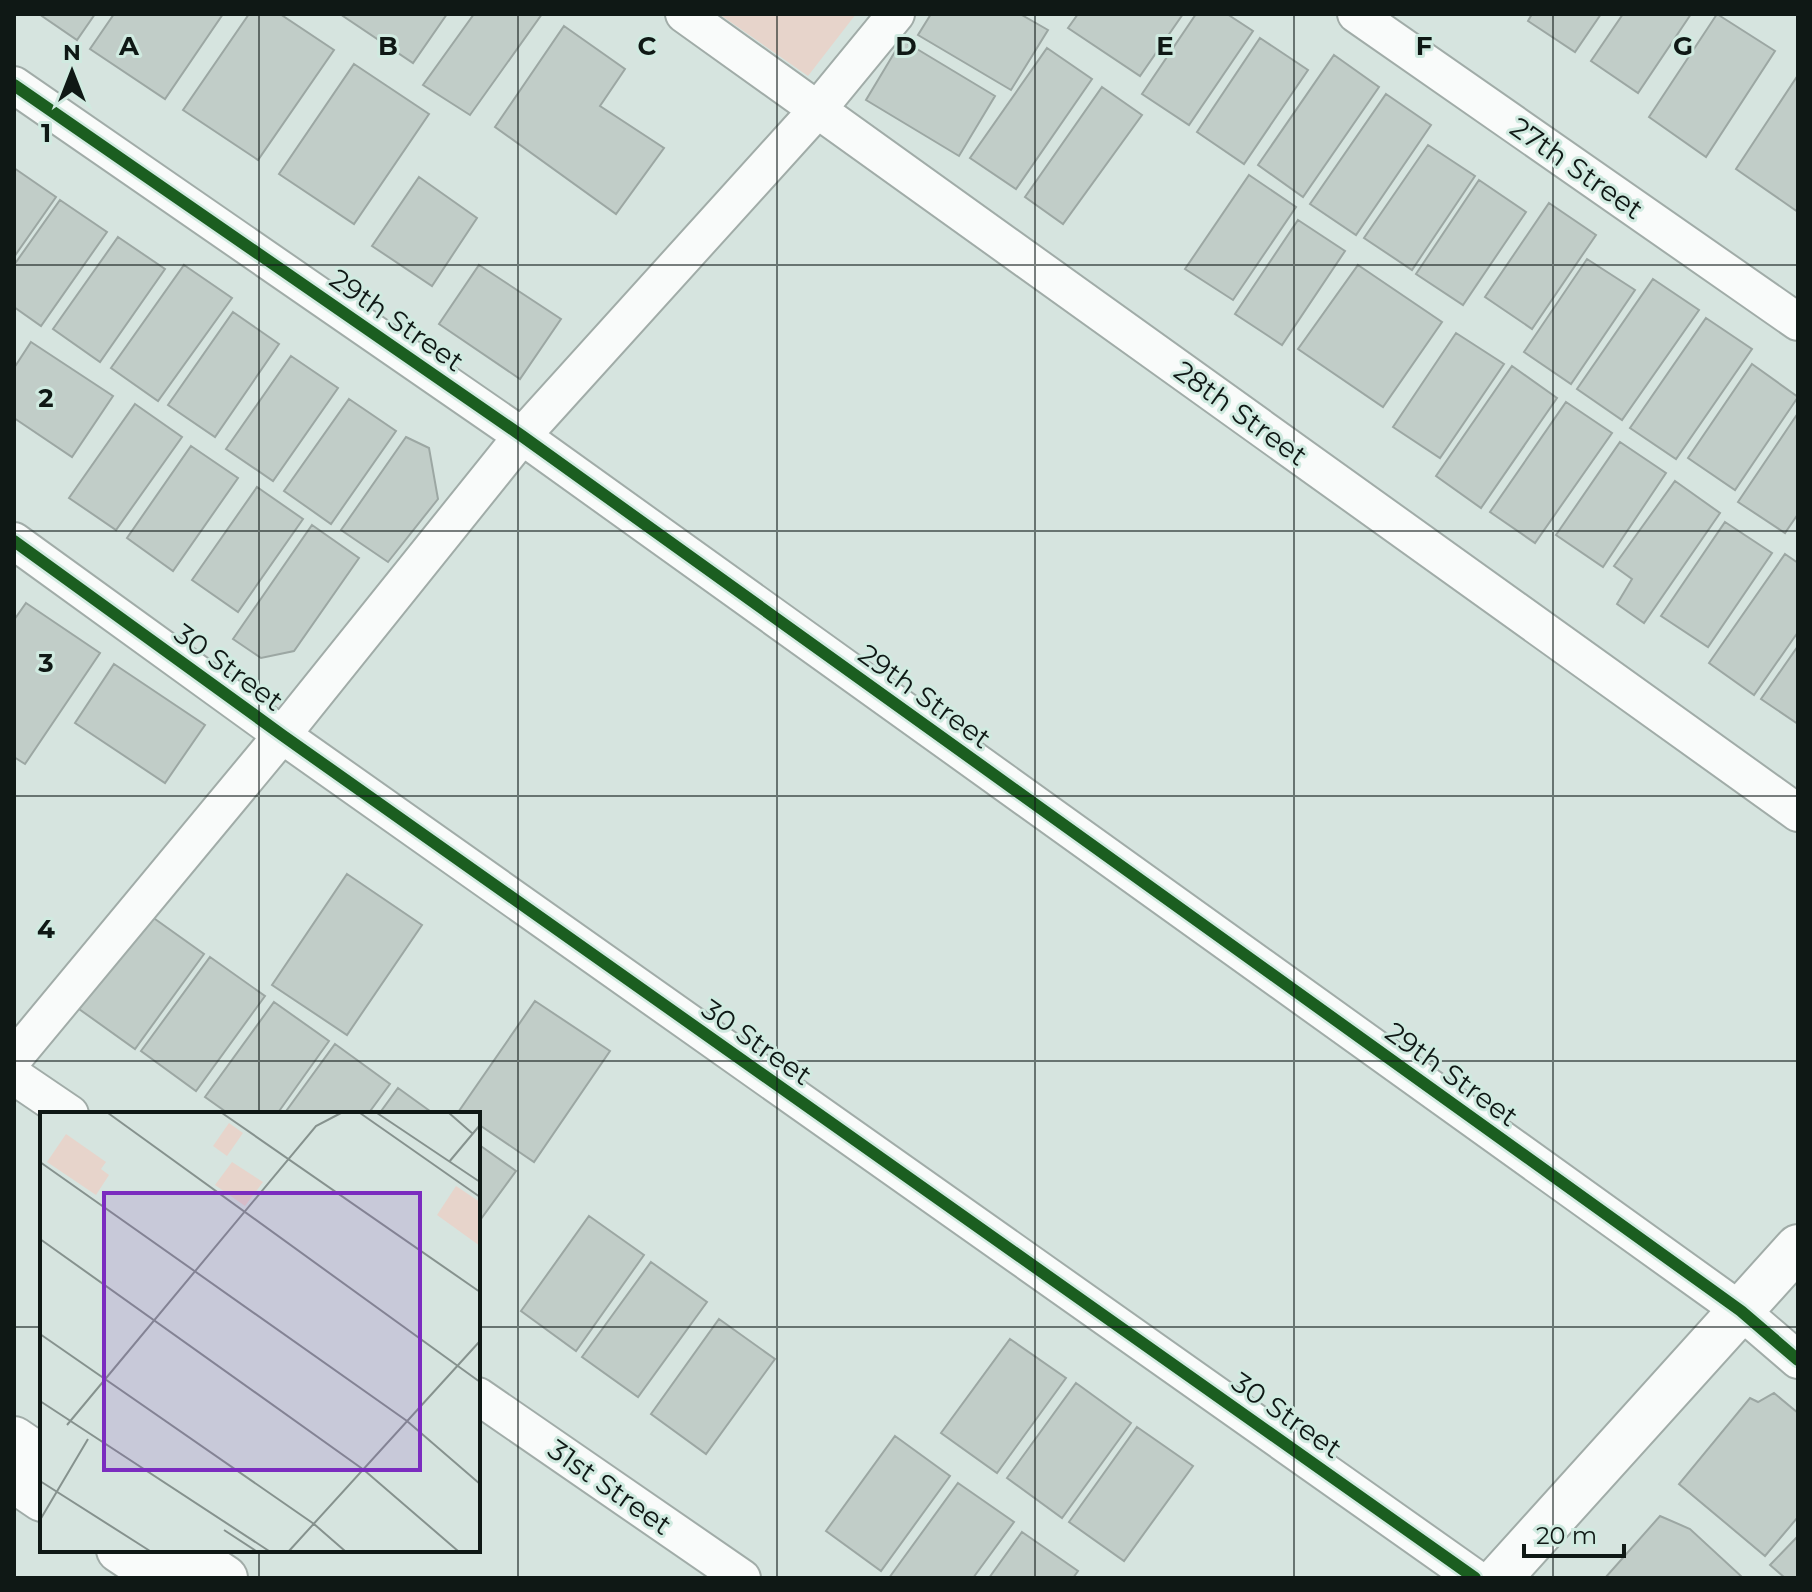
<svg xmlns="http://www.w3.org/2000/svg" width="1812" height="1592" font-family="Montserrat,sans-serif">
  <rect width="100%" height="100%" fill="#d6e4df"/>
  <path fill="#e7d4cb" d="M719,14H856L808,76Z"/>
  <path fill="#c1cdc8" stroke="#9ca7a3" stroke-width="2" d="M39,14H95L77,40Z
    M114,14H223L165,99L90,49Z
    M249,14H280L334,50L258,160L183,110Z
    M340,14H447L413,63Z
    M474,14H542L470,115L423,85Z
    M931,14H1020L1048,30L1011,90L918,35Z
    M1078,14H1183L1140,76L1068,28Z
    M1196,14H1227L1253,31L1189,125L1142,94Z
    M1532,14H1601L1575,52L1528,21Z
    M1623,14H1691L1638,93L1591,61Z
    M1717,14L1775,51L1706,157L1649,117Z
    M564,26L625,69L600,106L664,148L616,214L495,127Z
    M1260,38L1308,70L1244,164L1197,132Z
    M902,40L995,96L959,156L866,100Z
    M1047,48L1092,79L1016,189L970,158Z
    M1334,55L1379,87L1303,197L1258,165Z
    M354,64L429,114L354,224L279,174Z
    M1798,75V212L1736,169Z
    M1102,87L1142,115L1063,224L1025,197Z
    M1386,94L1431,125L1356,235L1310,204Z
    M1428,145L1475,176L1412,270L1364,238Z
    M14,168L56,197L14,257Z
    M1249,175L1296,207L1233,300L1185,269Z
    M419,177L477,218L432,286L372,246Z
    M1479,180L1526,212L1463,305L1416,274Z
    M60,200L107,232L41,326L14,307V265Z
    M1549,203L1596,235L1532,329L1485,297Z
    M1298,220L1345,251L1282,345L1235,314Z
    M118,237L165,269L100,362L53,329Z
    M1587,259L1635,290L1571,384L1524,352Z
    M184,265L232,298L158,401L111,368Z
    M479,265L561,319L520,379L439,324Z
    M1358,265L1442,322L1383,407L1298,349Z
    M1653,279L1699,310L1622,420L1577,389Z
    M233,312L279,344L215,437L168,405Z
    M1706,318L1752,349L1676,459L1630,428Z
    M1456,333L1504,364L1440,458L1393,427Z
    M31,342L113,396L72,457L14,418V368Z
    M291,356L338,388L273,481L226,449Z
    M1752,364L1798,397L1735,490L1688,458Z
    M1512,366L1557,398L1481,508L1436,476Z
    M349,399L396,431L331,524L284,491Z
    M1566,402L1612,433L1535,543L1490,512Z
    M135,404L182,437L116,530L69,498Z
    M1798,413V514L1785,533L1738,502Z
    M406,437L429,448L438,499L388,562L341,530Z
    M1620,442L1666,473L1603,567L1556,535Z
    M191,446L238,478L173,571L127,538Z
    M1675,481L1720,513L1644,623L1617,604L1632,579L1614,566Z
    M257,487L303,519L238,612L192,580Z
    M1725,522L1772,553L1708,647L1661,616Z
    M312,525L359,558L294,651L261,658L233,639Z
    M1785,554L1798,563V632L1754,695L1709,663Z
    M26,603L100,653L25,764L14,757V620Z
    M1798,646V724L1761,699Z
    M114,664L205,725L165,783L75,723Z
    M347,874L422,925L347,1035L272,985Z
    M148,914L204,954L135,1049L79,1009Z
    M210,957L265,996L196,1091L141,1051Z
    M535,1001L610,1051L534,1162L478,1124V1114H464L459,1111Z
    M274,1002L329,1041L277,1114H229L205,1097Z
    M335,1044L390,1084L368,1114H284Z
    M398,1088L434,1114H379Z
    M478,1144L516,1171L478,1223Z
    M589,1216L644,1255L576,1351L521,1311Z
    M651,1262L707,1302L638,1397L582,1357Z
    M719,1319L775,1359L706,1454L651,1414Z
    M1010,1339L1066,1378L997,1473L941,1433Z
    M1076,1383L1131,1423L1062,1518L1007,1478Z
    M1774,1393L1798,1413V1517L1765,1556L1679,1484L1750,1398L1758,1402Z
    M1137,1427L1193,1466L1124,1561L1069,1522Z
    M895,1436L950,1476L881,1571L826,1531Z
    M958,1483L1014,1522L973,1578H889Z
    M1660,1516L1690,1529L1742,1577L1605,1578Z
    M1022,1532L1078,1571L1073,1578H989Z
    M1798,1536V1578H1785L1770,1565Z"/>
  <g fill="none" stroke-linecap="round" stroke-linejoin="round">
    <g stroke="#a1aca8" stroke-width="40">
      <path id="street" d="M684,14L1798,813
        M1356,14L1798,322
        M14,85L522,436L1741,1311L1798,1360
        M14,541L282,735L1475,1578
        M14,1058L282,735L522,436L818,109L896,14
        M14,1076L70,1114
        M478,1396L742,1578"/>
    </g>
    <g stroke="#a1aca8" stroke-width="48">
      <path id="secondary" d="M14,1439L42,1458
        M14,1480L42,1499
        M119,1550L161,1578
        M183,1550L225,1578
        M1499,1578L1798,1247"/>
    </g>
    <use href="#street" stroke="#f9fbfa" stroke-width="36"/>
    <use href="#secondary" stroke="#f9fbfa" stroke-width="44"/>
    <g stroke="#d0eae0" stroke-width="17">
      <path id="cycleway" d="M14,85L522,436L1741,1311L1798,1360
        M14,541L282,735L1475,1578"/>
    </g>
    <use href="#cycleway" stroke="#1b5e20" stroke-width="12"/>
  </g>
  <path fill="none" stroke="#0f1815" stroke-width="2" stroke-opacity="0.55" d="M259,14V1114M518,14V1578M777,14V1578M1035,14V1578M1294,14V1578M1553,14V1578M14,265H1798M14,531H1798M14,796H1798M14,1061H1798M14,1327H42M478,1327H1798M259,1550V1578"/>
  <g text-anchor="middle" stroke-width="6" stroke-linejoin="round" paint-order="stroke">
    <g font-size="28" fill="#0f1815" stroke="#d0eae0">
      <text transform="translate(1577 168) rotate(35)" y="10">27th Street</text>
      <text transform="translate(397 320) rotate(35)" y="10">29th Street</text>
      <text transform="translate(1241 413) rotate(36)" y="10">28th Street</text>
      <text transform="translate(229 667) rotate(36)" y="10">30 Street</text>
      <text transform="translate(925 696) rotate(36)" y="10">29th Street</text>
      <text transform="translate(757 1042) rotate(35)" y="10">30 Street</text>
      <text transform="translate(1452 1074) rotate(36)" y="10">29th Street</text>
      <text transform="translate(1287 1415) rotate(35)" y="10">30 Street</text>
      <text transform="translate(610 1487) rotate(35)" y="10">31st Street</text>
    </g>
  </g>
  <g transform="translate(40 1112)">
    <rect width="440" height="440" fill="#d6e4df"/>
    <path d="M189,11L203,21L187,44L173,34ZM26,22L66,50L61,57L69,63L56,83L7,50ZM192,50L223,70L205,94L175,73ZM416,74L440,90V134L397,103Z" fill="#e7d4cb"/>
    <path fill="none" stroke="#86928e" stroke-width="2" d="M68,1L440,270M182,1L440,180M320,1L440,85M337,1L440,70M409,1L433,22M0,50L367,309L440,372M409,50L440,13M0,127L324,358L418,439M0,222L274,412L305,439M0,289L229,439M27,313L276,14L301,1M0,369L110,439M0,408L48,327M184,418L216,439M249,439L440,229"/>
    <path fill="#7b2cbf" fill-opacity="0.15" stroke="#7b2cbf" stroke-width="4" d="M64,81H380V358H64Z"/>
    <rect width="440" height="440" fill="none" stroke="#0f1815" stroke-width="4"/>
  </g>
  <g font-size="26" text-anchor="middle" font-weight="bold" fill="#0f1815" stroke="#d0eae0" stroke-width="6" stroke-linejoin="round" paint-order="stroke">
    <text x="129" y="55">A</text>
    <text x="388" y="55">B</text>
    <text x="647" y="55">C</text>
    <text x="906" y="55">D</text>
    <text x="1165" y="55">E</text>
    <text x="1424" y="55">F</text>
    <text x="1683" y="55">G</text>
    <text x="46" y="142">1</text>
    <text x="46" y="407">2</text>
    <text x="46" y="672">3</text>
    <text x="46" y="938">4</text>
  </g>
  <rect width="1812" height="1592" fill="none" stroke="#0f1815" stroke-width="32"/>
  <g transform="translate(72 72)" stroke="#d0eae0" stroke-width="6" paint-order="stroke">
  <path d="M0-6L14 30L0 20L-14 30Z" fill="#0f1815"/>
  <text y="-12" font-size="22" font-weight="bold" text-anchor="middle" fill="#0f1815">N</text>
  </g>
  <path d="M1524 1544v12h100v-12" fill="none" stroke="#0f1815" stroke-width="4"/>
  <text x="1536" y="1544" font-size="24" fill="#0f1815" stroke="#d0eae0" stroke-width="6" paint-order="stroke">20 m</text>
</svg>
